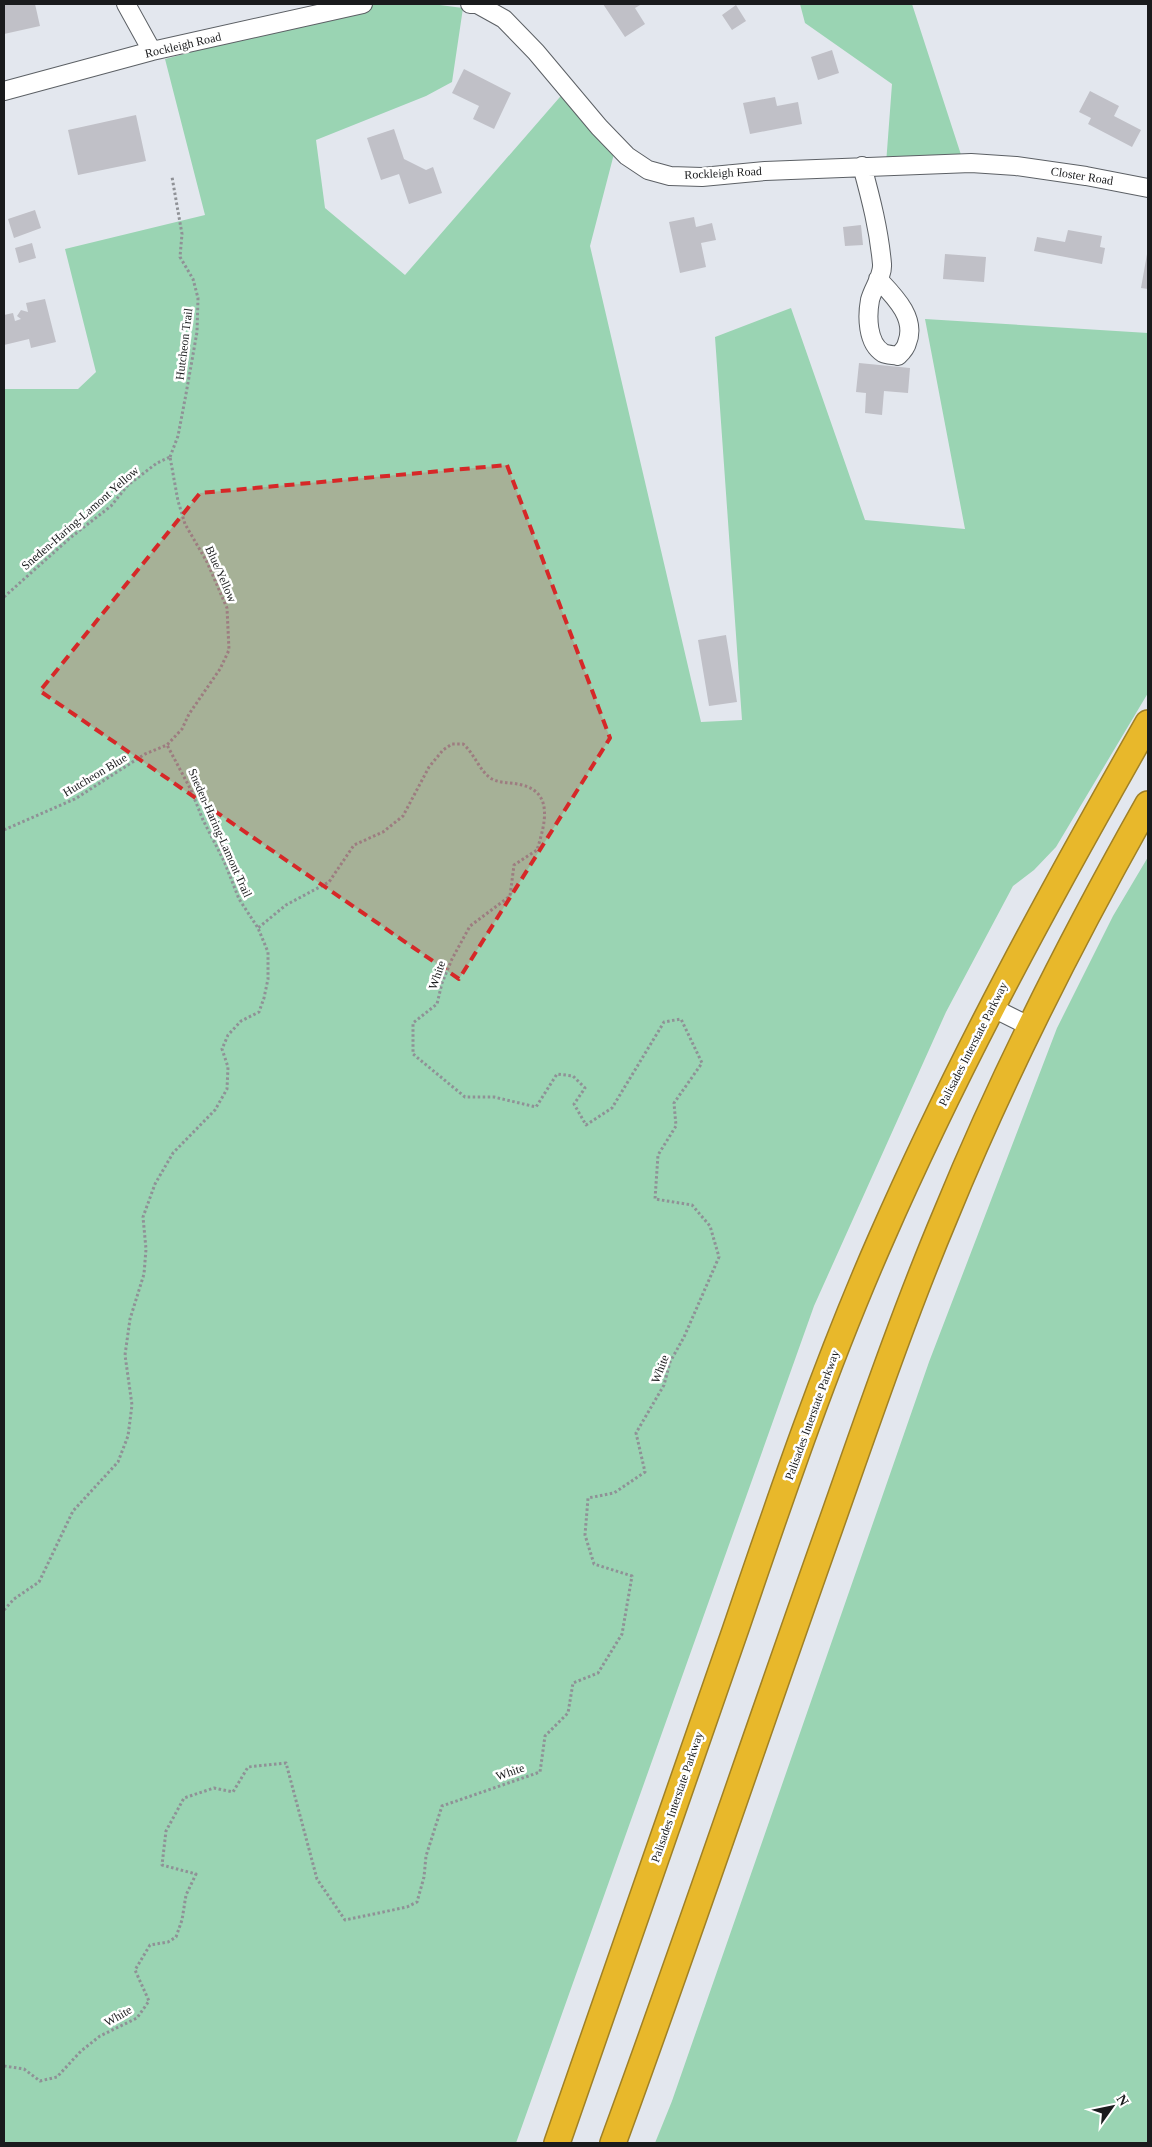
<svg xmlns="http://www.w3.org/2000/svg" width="1152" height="2147" font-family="Georgia,serif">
  <rect width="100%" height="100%" fill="#e3e7ee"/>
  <path fill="#9ad4b3" d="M374,4H432L463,8L452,82L426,96L316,140L325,208L405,275L566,90L615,150L590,246L701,722L742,720L715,337L791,308L865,520L965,529L925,319L1148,333V693L1056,847L1034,870L1013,886L946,1012L814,1306L516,2143H4V389H78L96,372L65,249L205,215L165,59Z
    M800,4H912L964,164H886L892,84L805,23Z
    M1148,857V2143H655L672,2101L929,1362L1057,1028L1113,916Z"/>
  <path fill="#c0c0c7" d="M4,4H35L40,26L4,34Z
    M603,4H642L635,8L645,24L625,37Z
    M736,5L746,21L732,30L722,15Z
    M832,50L839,73L818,80L811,57Z
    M464,69L511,93L494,129L473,119L479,106L452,93Z
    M1090,91L1119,106L1114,116L1141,130L1132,147L1088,124L1091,118L1079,112Z
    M775,97L777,106L798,102L802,124L750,134L743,103Z
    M136,115L146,161L78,175L68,130Z
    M394,129L404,159L426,170L433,167L442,193L409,204L399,174L381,180L367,138Z
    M35,210L41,228L14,238L8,219Z
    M694,217L696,227L712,223L716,240L701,243L706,267L680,273L669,222Z
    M861,225L863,245L845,246L843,227Z
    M1068,230L1102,236L1100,247L1105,248L1102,264L1034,251L1037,237L1065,242Z
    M32,243L36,258L19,263L15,248Z
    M945,254L986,257L984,282L943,279Z
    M1147,254H1148V289L1141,288Z
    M45,299L56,342L31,348L29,339L4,345V315L13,313L15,321L21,319L17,316L21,310L28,312L26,303Z
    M859,363L910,368L908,393L884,391L882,415L865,413L866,393L856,392Z
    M726,635L737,702L709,706L698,640Z"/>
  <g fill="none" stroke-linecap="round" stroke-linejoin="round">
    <g stroke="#5c6065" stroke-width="20">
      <path id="minor" d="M126,4L152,51
        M470,4H477L504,19L536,52L599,127L627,156L648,170L670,176L702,177L765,171L971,163L1016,166L1086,176L1148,188
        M4,91L152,51L363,4
        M862,166C871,199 879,230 882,264C883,276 873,288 870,300C867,316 867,343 883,353C887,355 894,355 898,356C901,353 906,348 907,343C917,318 894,296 878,279
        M991,1007L1029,1026"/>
    </g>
    <g stroke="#a08126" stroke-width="28">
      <path id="highway" d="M557,2143C617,1973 675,1802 735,1631C780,1499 825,1366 881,1239C959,1061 1052,891 1148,723
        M613,2143C688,1939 757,1732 830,1527C867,1422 903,1316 946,1214C1004,1072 1073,937 1148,804"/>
    </g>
    <path stroke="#8f9196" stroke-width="3" stroke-dasharray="2.5 2.5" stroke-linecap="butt" d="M170,457L178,436L186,394L197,332L198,298L193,279L180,257L182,234L172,177
      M4,597L70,538L111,506L128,485L157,463L170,457
      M4,830L75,799L145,754L167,745L182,729L189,714L220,669L229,650L227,608L207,562L185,524L178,501L170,457
      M4,1610L14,1599L39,1582L73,1511L118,1462L128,1436L132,1405L125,1355L130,1319L144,1274L146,1249L143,1217L155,1184L173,1153L215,1110L227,1089L228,1067L222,1049L228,1035L241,1021L259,1012L264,998L268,979V952L258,928L239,899L224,861L203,820L191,790L167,745
      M4,2066L24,2069L40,2081L57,2077L81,2051L100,2036L137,2018L149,2001L135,1970L150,1945L168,1942L176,1937L182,1920L186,1895L196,1874L162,1865L166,1831L184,1798L214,1788L233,1792L248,1767L286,1763L317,1879L345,1920L407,1907L417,1902L424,1877L426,1856L442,1806L540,1772L545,1736L568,1713L573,1683L598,1673L622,1634L632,1576L594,1564L585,1535L588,1498L614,1493L645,1472L636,1433L664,1385L670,1362L684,1337L719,1257L710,1226L692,1205L655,1199L658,1155L676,1126L674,1103L702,1063L681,1019L664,1022L612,1108L586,1125L574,1104L585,1088L573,1076L557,1074L536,1107L494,1097H465L413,1054V1023L437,1004L442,983L452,959L470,926L510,896L514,865L537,850C544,827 555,793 522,785C512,782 502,784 492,779C479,771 475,754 463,744H452L443,750L429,767L403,816L383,832L354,845L329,882L286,905L258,928"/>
    <use href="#minor" stroke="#fff" stroke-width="18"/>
    <use href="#highway" stroke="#e8b82b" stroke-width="25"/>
  </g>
  <path fill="#d62828" fill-opacity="0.2" stroke="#d62828" stroke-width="4" stroke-dasharray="10 6" stroke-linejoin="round" d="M507,465L610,738L459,979L40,691L200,493Z"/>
  <g text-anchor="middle" stroke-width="5" stroke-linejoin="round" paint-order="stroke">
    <g font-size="12" fill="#1a1b1d" stroke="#fff">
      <text transform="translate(183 45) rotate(-13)" y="4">Rockleigh Road</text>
      <text transform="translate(723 173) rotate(-3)" y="4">Rockleigh Road</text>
      <text transform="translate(1082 176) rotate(9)" y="4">Closter Road</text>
      <text transform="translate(184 344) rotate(-83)" y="4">Hutcheon Trail</text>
      <text transform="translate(80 518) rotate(-41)" y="4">Sneden-Haring-Lamont Yellow</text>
      <text transform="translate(221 574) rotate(66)" y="4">Blue/Yellow</text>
      <text transform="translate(95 775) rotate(-31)" y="4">Hutcheon Blue</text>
      <text transform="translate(220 833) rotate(66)" y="4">Sneden-Haring-Lamont Trail</text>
      <text transform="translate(437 975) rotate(-71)" y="4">White</text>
      <text transform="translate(973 1044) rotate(-63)" y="4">Palisades Interstate Parkway</text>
      <text transform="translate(660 1369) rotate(-69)" y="4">White</text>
      <text transform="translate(812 1415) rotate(-70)" y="4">Palisades Interstate Parkway</text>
      <text transform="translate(510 1772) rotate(-19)" y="4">White</text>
      <text transform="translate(677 1797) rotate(-71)" y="4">Palisades Interstate Parkway</text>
      <text transform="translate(118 2016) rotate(-30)" y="4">White</text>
    </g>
  </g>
  <rect width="1152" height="2147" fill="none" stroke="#1a1b1d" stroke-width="10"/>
  <g transform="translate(1112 2107) rotate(57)" stroke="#ffffff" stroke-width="4" paint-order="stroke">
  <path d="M0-4L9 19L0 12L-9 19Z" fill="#1a1b1d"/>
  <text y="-8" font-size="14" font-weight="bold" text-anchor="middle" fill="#1a1b1d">N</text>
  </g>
</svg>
